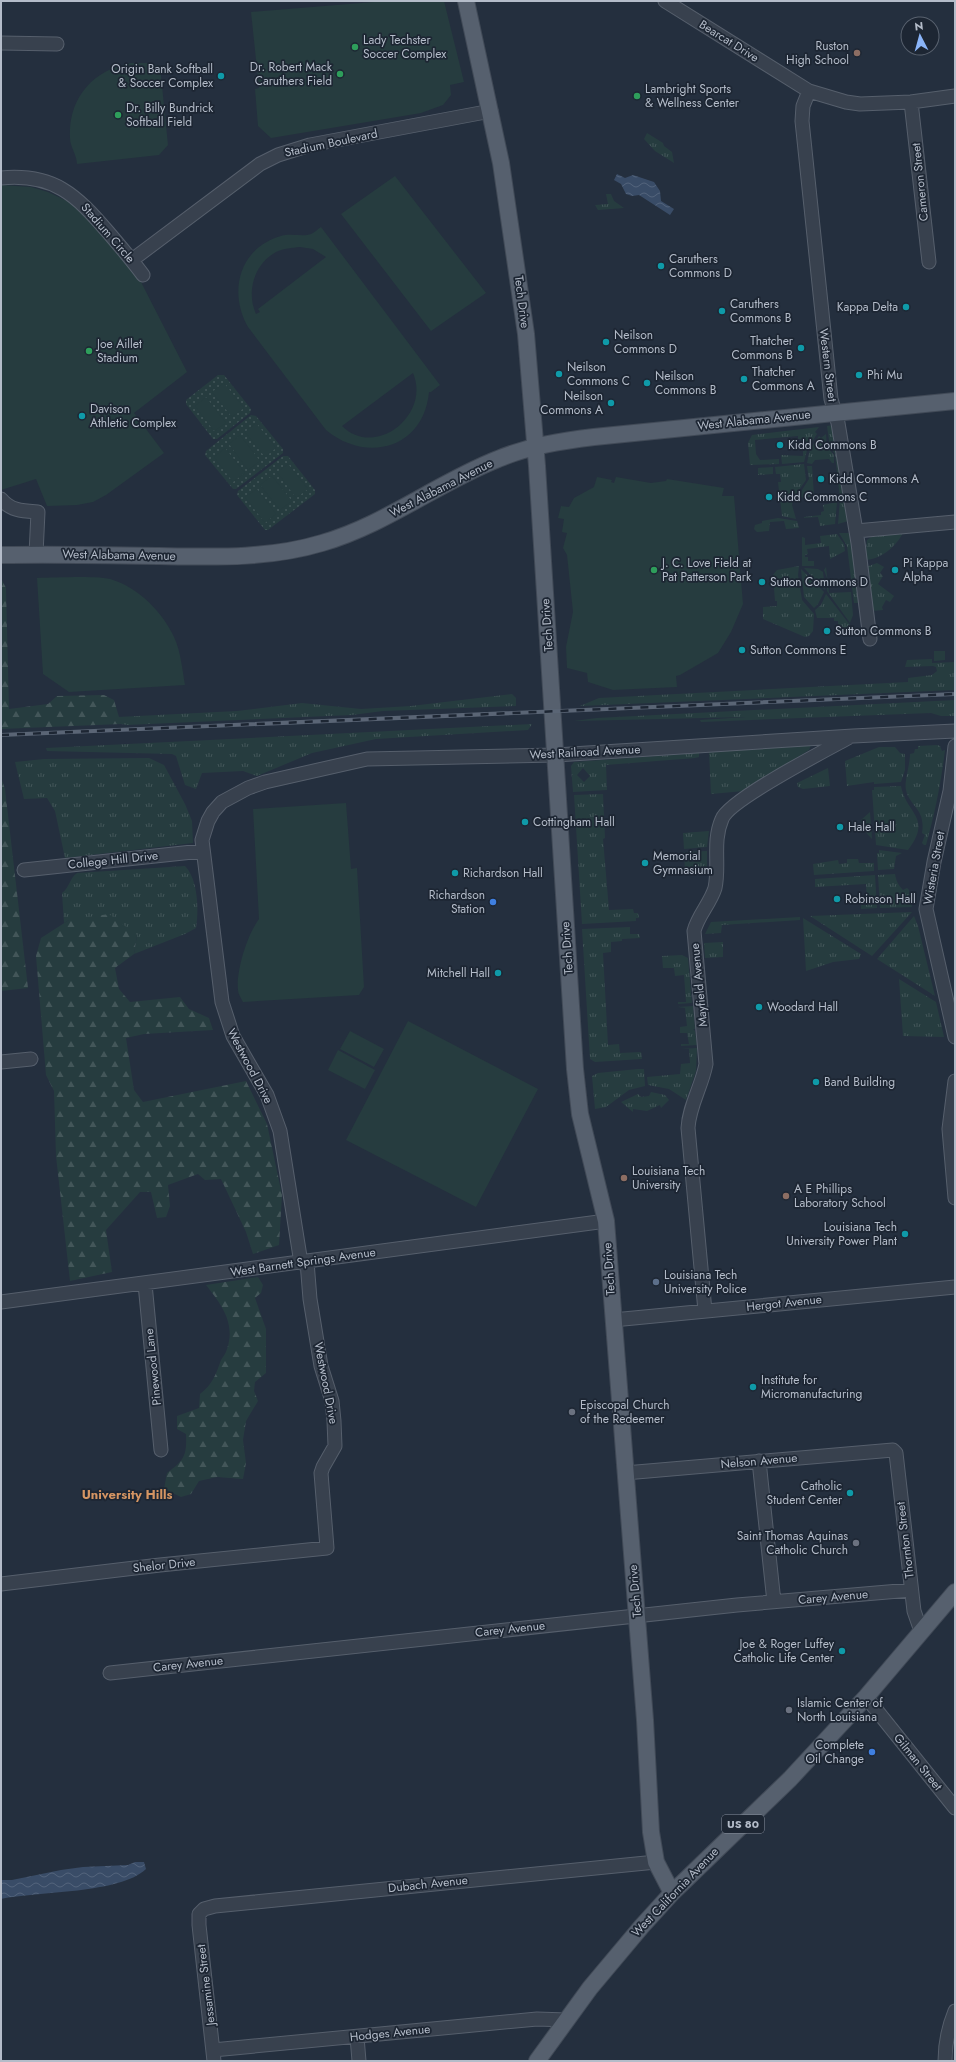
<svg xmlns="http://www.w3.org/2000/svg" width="956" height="2062" font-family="Jost,sans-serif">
  <defs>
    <pattern id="grass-tufts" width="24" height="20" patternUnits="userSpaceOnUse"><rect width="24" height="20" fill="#263c3f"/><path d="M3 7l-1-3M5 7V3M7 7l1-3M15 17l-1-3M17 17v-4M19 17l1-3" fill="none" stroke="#435659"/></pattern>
    <pattern id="forest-firs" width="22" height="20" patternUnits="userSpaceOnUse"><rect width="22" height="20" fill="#263c3f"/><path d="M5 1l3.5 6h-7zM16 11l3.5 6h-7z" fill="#435659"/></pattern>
    <pattern id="park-dots" width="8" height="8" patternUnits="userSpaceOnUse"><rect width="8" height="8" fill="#263c3f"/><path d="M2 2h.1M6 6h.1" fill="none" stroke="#435659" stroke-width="1.8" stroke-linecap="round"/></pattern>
    <pattern id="water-waves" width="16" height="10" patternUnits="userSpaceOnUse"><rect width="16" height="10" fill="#394c67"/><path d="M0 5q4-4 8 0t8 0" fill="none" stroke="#53647b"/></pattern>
  </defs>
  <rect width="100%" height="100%" fill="#242f3e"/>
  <path fill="url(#grass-tufts)" fill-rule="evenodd" d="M647,133L663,143L664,146L672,152L674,163L655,151L644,139Z
    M606,194H611L614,201L624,208L598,210L595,205L608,204Z
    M834,425L848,521L838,524L840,499L835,454L830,447L827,426Z
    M819,427L815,432L817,434L808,448L802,449L801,439H798V436L755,440L756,454L760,460L779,459V464L750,465L748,443L752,435Z
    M826,434L827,447L834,455V463H832L829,459L815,460L812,464L807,463L810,449L819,436L821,438Z
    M807,450L804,462L782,464L781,455L803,456V451Z
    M804,464L806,480L794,497L792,505L796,519L782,516L778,482H781L780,474H776L775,467Z
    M807,466H812L814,496L797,498L809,479Z
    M773,467V474L758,475V468Z
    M837,502L835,524L820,526L818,517L804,518V517L821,515V512L824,511L823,505Z
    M778,518L797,521L799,528L786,529L784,521L770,522L769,531L757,532L754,529L755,525L762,523V521Z
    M904,530C899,545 880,560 865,560L867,540L874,535Z
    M839,533H851L860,603H854L847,546Z
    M837,534L844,544L845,551L830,559L829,546L807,549L808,554L805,555V557H808V561H814V566H802V537L805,538V545L821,543L820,536Z
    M877,563L884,567L880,573L883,576L878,584L894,596L890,602L886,600L882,607L883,610L872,611L866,567Z
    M799,566L798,575L802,600L814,614L813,631L809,636L805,637L763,619V607L777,606V601H775L773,575L777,570Z
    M826,567L829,593L851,592L853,615L850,623L827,591V578L824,570Z
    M804,568L818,569L823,572L825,590Z
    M801,569L824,592L818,604L814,608L804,597Z
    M826,594L850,625L851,632L838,634V621H834V618H817L815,610L821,605Z
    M934,651H945V660L934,661Z
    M932,659V663L955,662V690L580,706L599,698L908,682V678L932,675L937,671L936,667L933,666L905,667L907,660Z
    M512,694L516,698V706L383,711L352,715L127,725L121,724L118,717L237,711L302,703L361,709L411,706Z
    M955,700V716H941L931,713L701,722L700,720L747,717L574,721L597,718Z
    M532,724L528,730L376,739L312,753L257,776L243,771L202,773L196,789L185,785L176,756L172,754L47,751L46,748Z
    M811,745L809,750L744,791L711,794L709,752Z
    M937,745L940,746L942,751L945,750C941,783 935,813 926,845H924L922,843L925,835L922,833C926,809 910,807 906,790C904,782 910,765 910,754L914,753L915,749H918V746Z
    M879,747H895L900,753L905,754V770L901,782L874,784V782L847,786L845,761Z
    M699,753V757L695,758L606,765L607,790L573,792L571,766L574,762ZM583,768L590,776L584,782L577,775Z
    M149,758L164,765L185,804L192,821L193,843L65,858L55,811L47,798L24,799L15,762L44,759Z
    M828,768L830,786L803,789L798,787L797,783Z
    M901,786C906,814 933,817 908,850L876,845L872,790H874V787Z
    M603,794L605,838L603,839L609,910L633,909L634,913H638L639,918H636V921L582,924L574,795Z
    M870,812L872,839L860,826L861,820Z
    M709,831L707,847L684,849L683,833Z
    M879,850L902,853L896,856L894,869L878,870L877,853H879Z
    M707,851V872L685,873L684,852Z
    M847,859H858L859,863H874V871L814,875L813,864L838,860L839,864L847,863Z
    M185,866C198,879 199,910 196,928L185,934L134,954L137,935L69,920L64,923L62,893C70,887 69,879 77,873Z
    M895,874C896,880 898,885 903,890L907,888L909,890L912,907L880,908L878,875Z
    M875,875L877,908L861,909V905H867L866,884L815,887V879Z
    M912,912L872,956L810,916Z
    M914,916L918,926L935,996L877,959Z
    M800,917V920L722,925L721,933L705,934L711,922Z
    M803,918L861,954L859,959L833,962L806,971Z
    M630,927V934H639L640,938L622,939V941L611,942V952L603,953L608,1045L619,1044L620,1053L641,1052L642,1059L595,1062L590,1059L582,929Z
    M723,942V957L705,958L704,943Z
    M682,955L688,958L692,1003L678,1004V1002H686L684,975L675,976L674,968H663L662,956Z
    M899,979L936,1002L944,1037L903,1036Z
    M693,1006L695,1029H693L695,1031L697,1045L681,1046V1044H689L687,1033H680V1027L687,1026L685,1008L678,1007Z
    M697,1048L696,1071L686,1100L669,1089L648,1085L647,1077L680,1074L681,1064L690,1063L689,1049H681Z
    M638,1069H644L645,1086L629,1090L606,1107L595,1109L592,1076L598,1073Z
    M651,1092L665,1095L669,1100L661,1108L660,1105L647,1111L633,1109V1112L621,1102L638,1094L641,1097L649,1096Z"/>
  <path fill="url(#forest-firs)" d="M1,578L6,588L9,709L48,704L57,696L104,695L114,700L121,724L1,729Z
    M1,777L5,789L28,988L1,991Z
    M109,914L137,935L134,954L115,968L119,989L130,1002L180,997L189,1009L209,1018L213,1030L144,1034L126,1038L134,1090L143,1102L246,1081L267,1124L282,1195L279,1245L253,1254L246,1232L221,1179L205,1180L198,1174L168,1185L170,1206L166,1217L157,1218L151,1192H140L106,1230L112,1272L70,1281L56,1156L54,1091L46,1075L36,956L41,938L69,920Z
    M258,1277L263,1285L261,1293L255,1298L266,1329V1373L255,1382L254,1391L258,1401L246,1421L243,1440L246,1463L243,1479L217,1477L199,1481L191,1494L181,1497L164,1489L167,1473C184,1460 187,1456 186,1434L177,1429V1416L199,1408L200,1394C213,1384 216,1374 221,1360C223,1357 226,1353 227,1349C236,1323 221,1304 206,1285Z"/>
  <path fill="url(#park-dots)" d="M218,375H224L251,409L250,413L217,439H213L186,404V400Z
    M251,415L256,416L283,449V453L236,489H233L205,455L206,451Z
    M283,456H288L315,490V494L268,530H265L237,495L238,491Z"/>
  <path fill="#263c3f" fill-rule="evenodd" d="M386,1H444L464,82L450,85L451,95L443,105L421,113L271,138L258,126L255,89L259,88L251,12Z
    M131,63H147L160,66L168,145L159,155L77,164C77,155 70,147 70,138C68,98 93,70 131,63Z
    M395,176L486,293L431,331L341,214Z
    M1,185L31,187L48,192L67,201L83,213L127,261L141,282L187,372L134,413L164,453L106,495L93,502L77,505L47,506L36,479L1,490Z
    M321,227L440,385L431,392H429C424,448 367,464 326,430L248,327C228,292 239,248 281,236C290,233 304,237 311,234C314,233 318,229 321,227ZM300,247L313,249L326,257L258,309L260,312L256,314C246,292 254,264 276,252C284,248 292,248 300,247ZM413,373C431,415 375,459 342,426Z
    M224,383L244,408L232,417L212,392Z
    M206,397L226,423L214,431L195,406Z
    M256,423L276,448L265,457L245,432Z
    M240,435L260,461L248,470L229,444Z
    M225,448L245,473L233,482L214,457Z
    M288,464L308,489L296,498L277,472Z
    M272,476L292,501L280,510L260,485Z
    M597,477L612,480L611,482L614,483L616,477L651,483L666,481L667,479L724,488L722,496H734L743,604L731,632L718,653L680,675L676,676L677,687L613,690L588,682L587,673L567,668L566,647L573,612L567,555L563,548L567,533L562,532L564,519L558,518L561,506L569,507L574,498L594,487Z
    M257,489L276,514L265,523L245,497Z
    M37,578C55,578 99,575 113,580C139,588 163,613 174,637C181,652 182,669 185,685L69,692L43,674Z
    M346,803L351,869L357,868L364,987L359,995L243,1002C241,998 238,994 238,990C236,971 247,935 259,919L253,809Z
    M408,1021L538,1089L476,1207L346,1140Z
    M350,1031L384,1049L374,1067L340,1049Z
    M338,1050L375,1070L365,1089L328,1070Z"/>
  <path fill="url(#water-waves)" d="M617,174L625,178L633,175L654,182L660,191L661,201L674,209L670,215L639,195L632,196L626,194L621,184L614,180Z
    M135,1862H144L146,1869C120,1894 38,1891 1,1899V1880H12L61,1870L83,1867L128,1865Z"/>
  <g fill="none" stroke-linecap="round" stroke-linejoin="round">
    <g stroke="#565f6c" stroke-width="15">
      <path id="minor" d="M665,1L809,91L846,102L860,104L911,102L955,96
        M1,43L57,44
        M809,91L803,106L802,121L831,399L838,423L858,543L870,639
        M911,102L929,262
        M1,178C54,173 76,195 108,232C120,246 132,260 143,275
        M132,260L260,164L278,155L310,145L491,111
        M1,499C11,511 23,511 38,512L36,554
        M856,531L955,522
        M955,746L950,791L934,862L926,909L955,1037
        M24,870L202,851
        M1,1062L31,1059
        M955,1081L949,1129L955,1198
        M301,1263L280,1131L267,1095L233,1036L222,1002L202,840L208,821L213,812L222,802L248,788L265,782L367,759L556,755L853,736L955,731
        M145,1284L161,1450
        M1,1302L606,1221
        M705,1311L688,1128C689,1106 702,1086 706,1064L694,931C698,915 710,904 715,888C720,865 712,842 722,819C729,800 826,750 848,738
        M613,1320L955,1287
        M759,1461L774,1602
        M625,1473L893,1450L896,1453L914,1611L921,1631
        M1,1584L160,1565L327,1548L321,1473L323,1467L335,1446L334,1421L332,1401L321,1366L310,1299L307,1262
        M110,1673L737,1605L911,1590
        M866,1697L955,1808
        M357,2037L359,2061
        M213,2050L537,2019L567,2020
        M214,2061L199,1925V1914L204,1909L215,1906L656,1862
        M945,2061C945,2042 948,2028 955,2011"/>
    </g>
    <g stroke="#414a57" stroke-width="18">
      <path id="major" d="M466,1L501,163L526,334L537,466L575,1069L580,1114L606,1221L645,1720L651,1832L656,1862L672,1893
        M1,555C54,554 106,555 159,556C214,557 269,559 322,543C385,525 437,483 498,459C529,446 561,441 594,437L955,401
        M537,2061L590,1988L642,1926L672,1893L790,1779L866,1697L955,1592"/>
    </g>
    <use href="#minor" stroke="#38414e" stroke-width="13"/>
    <use href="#major" stroke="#56606e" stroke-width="16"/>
    <g stroke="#5a6575" stroke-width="4">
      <path id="rail" d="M1,735L955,694"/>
    </g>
    <use href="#rail" stroke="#1d2633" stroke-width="2.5" stroke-dasharray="8" stroke-linecap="butt"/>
  </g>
  <g fill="#2e9e5b" stroke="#1d2633" stroke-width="1.5">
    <circle cx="355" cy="47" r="4"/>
    <circle cx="340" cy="74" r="4"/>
    <circle cx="637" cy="96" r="4"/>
    <circle cx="118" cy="115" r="4"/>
    <circle cx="89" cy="351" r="4"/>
    <circle cx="654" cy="570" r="4"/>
  </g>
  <g fill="#8d6e63" stroke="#1d2633" stroke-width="1.5">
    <circle cx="857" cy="53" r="4"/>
    <circle cx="624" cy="1178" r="4"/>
    <circle cx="786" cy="1196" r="4"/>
  </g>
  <g fill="#0f9aa8" stroke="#1d2633" stroke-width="1.5">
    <circle cx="221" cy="76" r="4"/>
    <circle cx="661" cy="266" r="4"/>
    <circle cx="906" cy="307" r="4"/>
    <circle cx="722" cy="311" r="4"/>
    <circle cx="606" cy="342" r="4"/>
    <circle cx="801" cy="348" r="4"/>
    <circle cx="559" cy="374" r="4"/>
    <circle cx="859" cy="375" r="4"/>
    <circle cx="744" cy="379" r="4"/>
    <circle cx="647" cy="383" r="4"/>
    <circle cx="611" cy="403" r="4"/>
    <circle cx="82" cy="416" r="4"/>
    <circle cx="780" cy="445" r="4"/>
    <circle cx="821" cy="479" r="4"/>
    <circle cx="769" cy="497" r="4"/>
    <circle cx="895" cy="570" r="4"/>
    <circle cx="762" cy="582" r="4"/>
    <circle cx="827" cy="631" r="4"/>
    <circle cx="742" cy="650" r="4"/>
    <circle cx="525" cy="822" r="4"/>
    <circle cx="840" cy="827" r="4"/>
    <circle cx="645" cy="863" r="4"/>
    <circle cx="455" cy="873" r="4"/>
    <circle cx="837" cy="899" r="4"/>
    <circle cx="498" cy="973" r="4"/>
    <circle cx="759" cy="1007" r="4"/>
    <circle cx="816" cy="1082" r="4"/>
    <circle cx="905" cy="1234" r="4"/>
    <circle cx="753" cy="1387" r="4"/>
    <circle cx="850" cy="1493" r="4"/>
    <circle cx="842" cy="1651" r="4"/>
  </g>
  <g fill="#3f7fe0" stroke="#1d2633" stroke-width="1.5">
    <circle cx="493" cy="902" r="4"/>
    <circle cx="872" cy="1752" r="4"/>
  </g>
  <circle fill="#5c6f8a" stroke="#1d2633" stroke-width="1.5" cx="656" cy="1282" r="4"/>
  <g fill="#6b7280" stroke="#1d2633" stroke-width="1.5">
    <circle cx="572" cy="1412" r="4"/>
    <circle cx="856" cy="1543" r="4"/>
    <circle cx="789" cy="1710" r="4"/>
  </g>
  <g text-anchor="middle" stroke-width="3.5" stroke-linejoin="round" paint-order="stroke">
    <rect fill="#1d2633" stroke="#878f9c" stroke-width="1" x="722" y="1815" width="42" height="18" rx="3"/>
    <g font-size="11" font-weight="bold" fill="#b4bcc9">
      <text x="743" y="1828">US 80</text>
    </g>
    <g font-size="12" fill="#b4bcc9" stroke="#1d2633" text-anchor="start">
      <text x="363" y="44">Lady Techster<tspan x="363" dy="14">Soccer Complex</tspan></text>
      <text x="849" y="50" text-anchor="end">Ruston<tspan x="849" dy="14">High School</tspan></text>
      <text x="332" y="71" text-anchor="end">Dr. Robert Mack<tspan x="332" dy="14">Caruthers Field</tspan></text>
      <text x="213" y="73" text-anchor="end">Origin Bank Softball<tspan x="213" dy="14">&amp; Soccer Complex</tspan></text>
      <text x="645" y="93">Lambright Sports<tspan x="645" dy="14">&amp; Wellness Center</tspan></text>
      <text x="126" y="112">Dr. Billy Bundrick<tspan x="126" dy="14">Softball Field</tspan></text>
      <text x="669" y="263">Caruthers<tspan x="669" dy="14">Commons D</tspan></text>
      <text x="730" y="308">Caruthers<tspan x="730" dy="14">Commons B</tspan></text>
      <text x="898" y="311" text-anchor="end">Kappa Delta</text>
      <text x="614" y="339">Neilson<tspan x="614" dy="14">Commons D</tspan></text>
      <text x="793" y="345" text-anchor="end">Thatcher<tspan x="793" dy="14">Commons B</tspan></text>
      <text x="97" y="348">Joe Aillet<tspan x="97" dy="14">Stadium</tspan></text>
      <text x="567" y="371">Neilson<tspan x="567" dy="14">Commons C</tspan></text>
      <text x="752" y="376">Thatcher<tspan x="752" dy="14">Commons A</tspan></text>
      <text x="867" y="379">Phi Mu</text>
      <text x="655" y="380">Neilson<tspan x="655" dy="14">Commons B</tspan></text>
      <text x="603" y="400" text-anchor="end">Neilson<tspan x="603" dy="14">Commons A</tspan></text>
      <text x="90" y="413">Davison<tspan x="90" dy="14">Athletic Complex</tspan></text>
      <text x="788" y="449">Kidd Commons B</text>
      <text x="829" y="483">Kidd Commons A</text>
      <text x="777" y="501">Kidd Commons C</text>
      <text x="662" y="567">J. C. Love Field at<tspan x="662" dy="14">Pat Patterson Park</tspan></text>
      <text x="903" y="567">Pi Kappa<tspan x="903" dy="14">Alpha</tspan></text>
      <text x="770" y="586">Sutton Commons D</text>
      <text x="835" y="635">Sutton Commons B</text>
      <text x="750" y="654">Sutton Commons E</text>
      <text x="533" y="826">Cottingham Hall</text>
      <text x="848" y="831">Hale Hall</text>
      <text x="653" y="860">Memorial<tspan x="653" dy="14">Gymnasium</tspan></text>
      <text x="463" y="877">Richardson Hall</text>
      <text x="485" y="899" text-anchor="end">Richardson<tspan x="485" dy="14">Station</tspan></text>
      <text x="845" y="903">Robinson Hall</text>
      <text x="490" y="977" text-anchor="end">Mitchell Hall</text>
      <text x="767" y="1011">Woodard Hall</text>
      <text x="824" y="1086">Band Building</text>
      <text x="632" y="1175">Louisiana Tech<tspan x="632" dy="14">University</tspan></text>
      <text x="794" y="1193">A E Phillips<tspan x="794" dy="14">Laboratory School</tspan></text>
      <text x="897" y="1231" text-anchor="end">Louisiana Tech<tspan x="897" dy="14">University Power Plant</tspan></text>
      <text x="664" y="1279">Louisiana Tech<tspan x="664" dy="14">University Police</tspan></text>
      <text x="761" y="1384">Institute for<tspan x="761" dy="14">Micromanufacturing</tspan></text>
      <text x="580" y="1409">Episcopal Church<tspan x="580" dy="14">of the Redeemer</tspan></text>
      <text x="842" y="1490" text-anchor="end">Catholic<tspan x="842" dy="14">Student Center</tspan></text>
      <text x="848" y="1540" text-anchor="end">Saint Thomas Aquinas<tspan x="848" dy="14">Catholic Church</tspan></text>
      <text x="834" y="1648" text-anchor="end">Joe &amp; Roger Luffey<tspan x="834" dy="14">Catholic Life Center</tspan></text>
      <text x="797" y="1707">Islamic Center of<tspan x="797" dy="14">North Louisiana</tspan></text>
      <text x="864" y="1749" text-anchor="end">Complete<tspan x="864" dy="14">Oil Change</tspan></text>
    </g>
    <g font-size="12" fill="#b4bcc9" stroke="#1d2633">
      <text transform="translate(729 41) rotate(32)" y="4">Bearcat Drive</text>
      <text transform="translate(331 143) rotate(-12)" y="4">Stadium Boulevard</text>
      <text transform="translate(920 182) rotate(-96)" y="4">Cameron Street</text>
      <text transform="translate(108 233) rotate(49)" y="4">Stadium Circle</text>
      <text transform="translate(522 302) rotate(83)" y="4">Tech Drive</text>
      <text transform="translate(828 365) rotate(83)" y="4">Western Street</text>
      <text transform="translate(754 420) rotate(-6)" y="4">West Alabama Avenue</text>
      <text transform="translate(441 488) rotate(-27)" y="4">West Alabama Avenue</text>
      <text transform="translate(119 555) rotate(1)" y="4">West Alabama Avenue</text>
      <text transform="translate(547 625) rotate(-94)" y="4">Tech Drive</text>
      <text transform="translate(585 752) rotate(-3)" y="4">West Railroad Avenue</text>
      <text transform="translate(113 860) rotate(-6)" y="4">College Hill Drive</text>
      <text transform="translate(934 868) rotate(-80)" y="4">Wisteria Street</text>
      <text transform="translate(567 948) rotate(-94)" y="4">Tech Drive</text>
      <text transform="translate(699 985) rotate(-96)" y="4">Mayfield Avenue</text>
      <text transform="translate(250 1066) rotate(62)" y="4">Westwood Drive</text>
      <text transform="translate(303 1262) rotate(-8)" y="4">West Barnett Springs Avenue</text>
      <text transform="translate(609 1269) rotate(-94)" y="4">Tech Drive</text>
      <text transform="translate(784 1303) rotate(-6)" y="4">Hergot Avenue</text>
      <text transform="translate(153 1367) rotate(-96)" y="4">Pinewood Lane</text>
      <text transform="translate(326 1383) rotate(79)" y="4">Westwood Drive</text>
      <text transform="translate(759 1461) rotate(-5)" y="4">Nelson Avenue</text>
      <text transform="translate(905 1540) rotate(-97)" y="4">Thornton Street</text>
      <text transform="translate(164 1565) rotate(-6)" y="4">Shelor Drive</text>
      <text transform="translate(635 1591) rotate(-95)" y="4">Tech Drive</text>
      <text transform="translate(833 1597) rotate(-5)" y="4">Carey Avenue</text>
      <text transform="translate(510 1629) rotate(-6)" y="4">Carey Avenue</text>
      <text transform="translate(188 1664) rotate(-6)" y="4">Carey Avenue</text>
      <text transform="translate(918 1762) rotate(51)" y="4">Gilman Street</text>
      <text transform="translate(428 1884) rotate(-6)" y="4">Dubach Avenue</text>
      <text transform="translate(675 1892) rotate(-46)" y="4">West California Avenue</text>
      <text transform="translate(206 1985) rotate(-97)" y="4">Jessamine Street</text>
      <text transform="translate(390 2033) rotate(-6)" y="4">Hodges Avenue</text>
    </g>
    <g font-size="13" font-weight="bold" fill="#d59563" stroke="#1d2633">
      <text x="127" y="1499">University Hills</text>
    </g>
  </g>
  <rect width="956" height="2062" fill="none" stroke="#b4bcc9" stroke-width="4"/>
  <g transform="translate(920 36) rotate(354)"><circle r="19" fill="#1d2633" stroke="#59626f"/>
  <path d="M0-3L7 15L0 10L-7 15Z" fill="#8ab4f8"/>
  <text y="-6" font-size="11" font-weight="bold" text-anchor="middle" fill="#b4bcc9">N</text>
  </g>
</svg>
